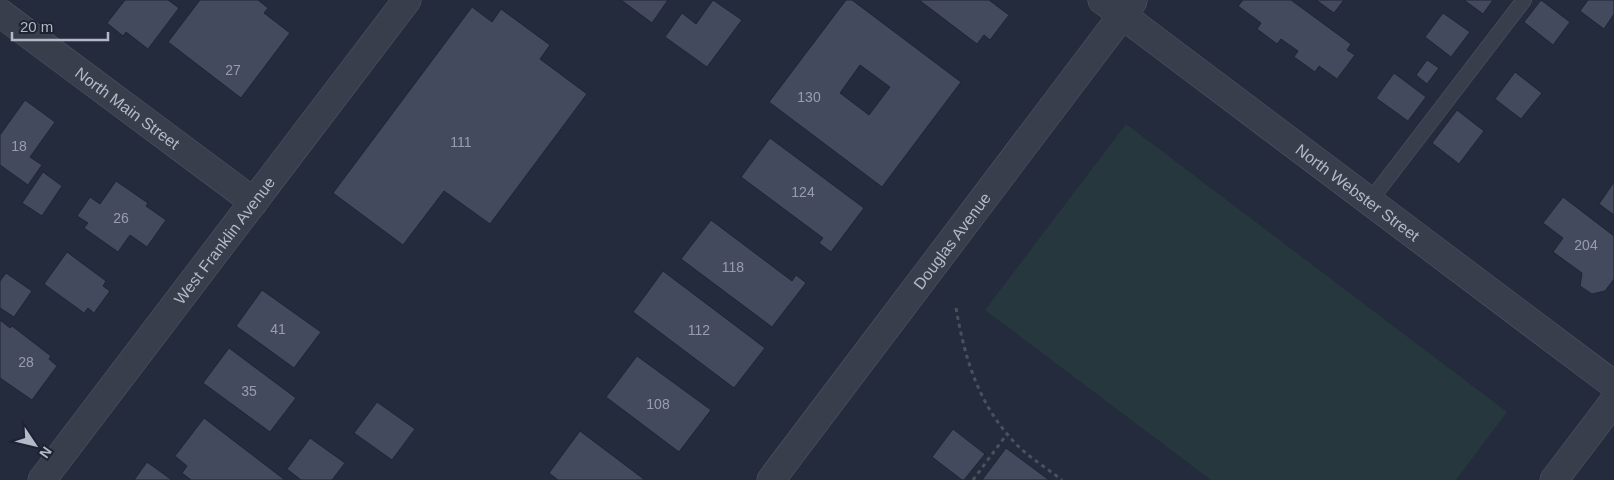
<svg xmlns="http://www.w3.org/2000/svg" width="1614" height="480" font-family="Arial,sans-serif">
  <rect width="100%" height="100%" fill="#242b3c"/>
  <path fill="#26373d" d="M1126,124L1507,412L1456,480H1211L985,310Z"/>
  <path fill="#444a5e" stroke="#1f2533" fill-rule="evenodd" d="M125,0H168L179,8L148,49L126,32L123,36L107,23Z
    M200,0H258L268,8L264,13L290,33L241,98L168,42Z
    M621,0H668L652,23Z
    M713,0L742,20L707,67L665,37L682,13L696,24Z
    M846,0H852L961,82L882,187L769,102ZM860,65L890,87L869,115L840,93Z
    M919,0H989L1009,15L990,40L984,35L977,44Z
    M1243,0H1291L1351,44L1347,50L1355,55L1337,79L1319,66L1315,72L1294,57L1298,51L1281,39L1277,44L1257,29L1261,23L1238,6Z
    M1316,0H1344L1334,13Z
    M1464,0H1493L1483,14Z
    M1541,0L1570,22L1553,45L1524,22Z
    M1588,0H1614V14L1604,29L1580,11Z
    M472,7L492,22L501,9L550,45L540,59L587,94L490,224L444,191L403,245L333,193Z
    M1443,13L1470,32L1451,57L1425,37Z
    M1427,60L1439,68L1427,84L1416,75Z
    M1515,72L1542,93L1521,119L1495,99Z
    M1394,73L1426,97L1408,121L1376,98Z
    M25,100L55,122L30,157L42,165L28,185L0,165V135Z
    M1457,110L1484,131L1459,164L1432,143Z
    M770,138L864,208L831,252L819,243L823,238L741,177Z
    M43,172L62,186L42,216L22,203Z
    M116,181L148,203L146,206L166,220L147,247L130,235L118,252L84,228L88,223L77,216L90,197L100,204Z
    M1614,182V215L1599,204Z
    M1563,197L1614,236V279L1605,291L1592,294L1580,286L1582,273L1553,252L1563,238L1543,223Z
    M711,220L792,281L796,275L806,283L772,327L681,259Z
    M67,252L106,281L103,286L110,291L94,313L88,308L84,313L44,284Z
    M663,271L765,348L734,388L633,312Z
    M6,273L32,291L14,317L0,308V281Z
    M262,290L321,332L294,368L236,326Z
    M0,320L10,328L12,326L51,356L49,359L57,366L32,400L0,378Z
    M229,348L296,398L270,432L203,383Z
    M637,356L711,410L679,452L606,397Z
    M377,402L415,429L392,460L354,433Z
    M204,418L285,480H191L182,473L187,466L175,456Z
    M953,429L985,454L964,480H962L932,457Z
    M580,431L645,480H558L549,473Z
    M310,438L345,463L332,480H301L287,469Z
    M1006,448L1049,480H982Z
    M147,462L172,480H134Z"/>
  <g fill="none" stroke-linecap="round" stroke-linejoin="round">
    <g stroke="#535967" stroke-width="16">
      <path id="lane" d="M1370,201L1524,0"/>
    </g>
    <g stroke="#535967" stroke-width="29">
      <g id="street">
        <path id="s1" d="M1102,0L1614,385"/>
        <path id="s2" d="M0,13L254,202"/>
        <path id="s3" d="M42,480L407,0"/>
        <path id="s4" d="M771,480L1133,1"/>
        <path d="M1554,480L1614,401"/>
      </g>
    </g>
    <path stroke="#44545a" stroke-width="3" stroke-dasharray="4 4" stroke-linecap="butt" d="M956,308C965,360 979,406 1017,445C1030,458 1048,469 1062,480
      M973,480L1007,434"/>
    <use href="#lane" stroke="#383e4c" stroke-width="15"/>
    <use href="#street" stroke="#383e4c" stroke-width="28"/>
  </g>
  <g text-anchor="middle" stroke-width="4" stroke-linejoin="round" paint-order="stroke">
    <g font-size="14" fill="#989dae">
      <text x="233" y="75">27</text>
      <text x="809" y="102">130</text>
      <text x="461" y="147">111</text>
      <text x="19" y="151">18</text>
      <text x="803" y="197">124</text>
      <text x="121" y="223">26</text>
      <text x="1586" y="250">204</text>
      <text x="733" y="272">118</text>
      <text x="278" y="334">41</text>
      <text x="699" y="335">112</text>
      <text x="26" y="367">28</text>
      <text x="249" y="396">35</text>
      <text x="658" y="409">108</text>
    </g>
    <g font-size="16" fill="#b4b9c8" stroke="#1d2331">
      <text dy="6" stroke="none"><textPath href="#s2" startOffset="159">North Main Street</textPath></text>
      <text dy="6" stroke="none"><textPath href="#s1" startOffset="320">North Webster Street</textPath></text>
      <text dy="6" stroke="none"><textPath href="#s3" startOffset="301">West Franklin Avenue</textPath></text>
      <text dy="6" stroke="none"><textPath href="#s4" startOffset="300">Douglas Avenue</textPath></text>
    </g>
  </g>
  <g transform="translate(35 445) rotate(125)" stroke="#1d2331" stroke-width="4" paint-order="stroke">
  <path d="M0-4L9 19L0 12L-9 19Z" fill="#b4b9c8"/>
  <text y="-8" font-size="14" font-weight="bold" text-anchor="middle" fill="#b4b9c8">N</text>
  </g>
  <path d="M12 32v8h96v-8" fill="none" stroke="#b4b9c8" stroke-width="2.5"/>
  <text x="20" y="32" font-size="15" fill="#b4b9c8" stroke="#1d2331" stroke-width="4" paint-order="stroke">20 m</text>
</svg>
